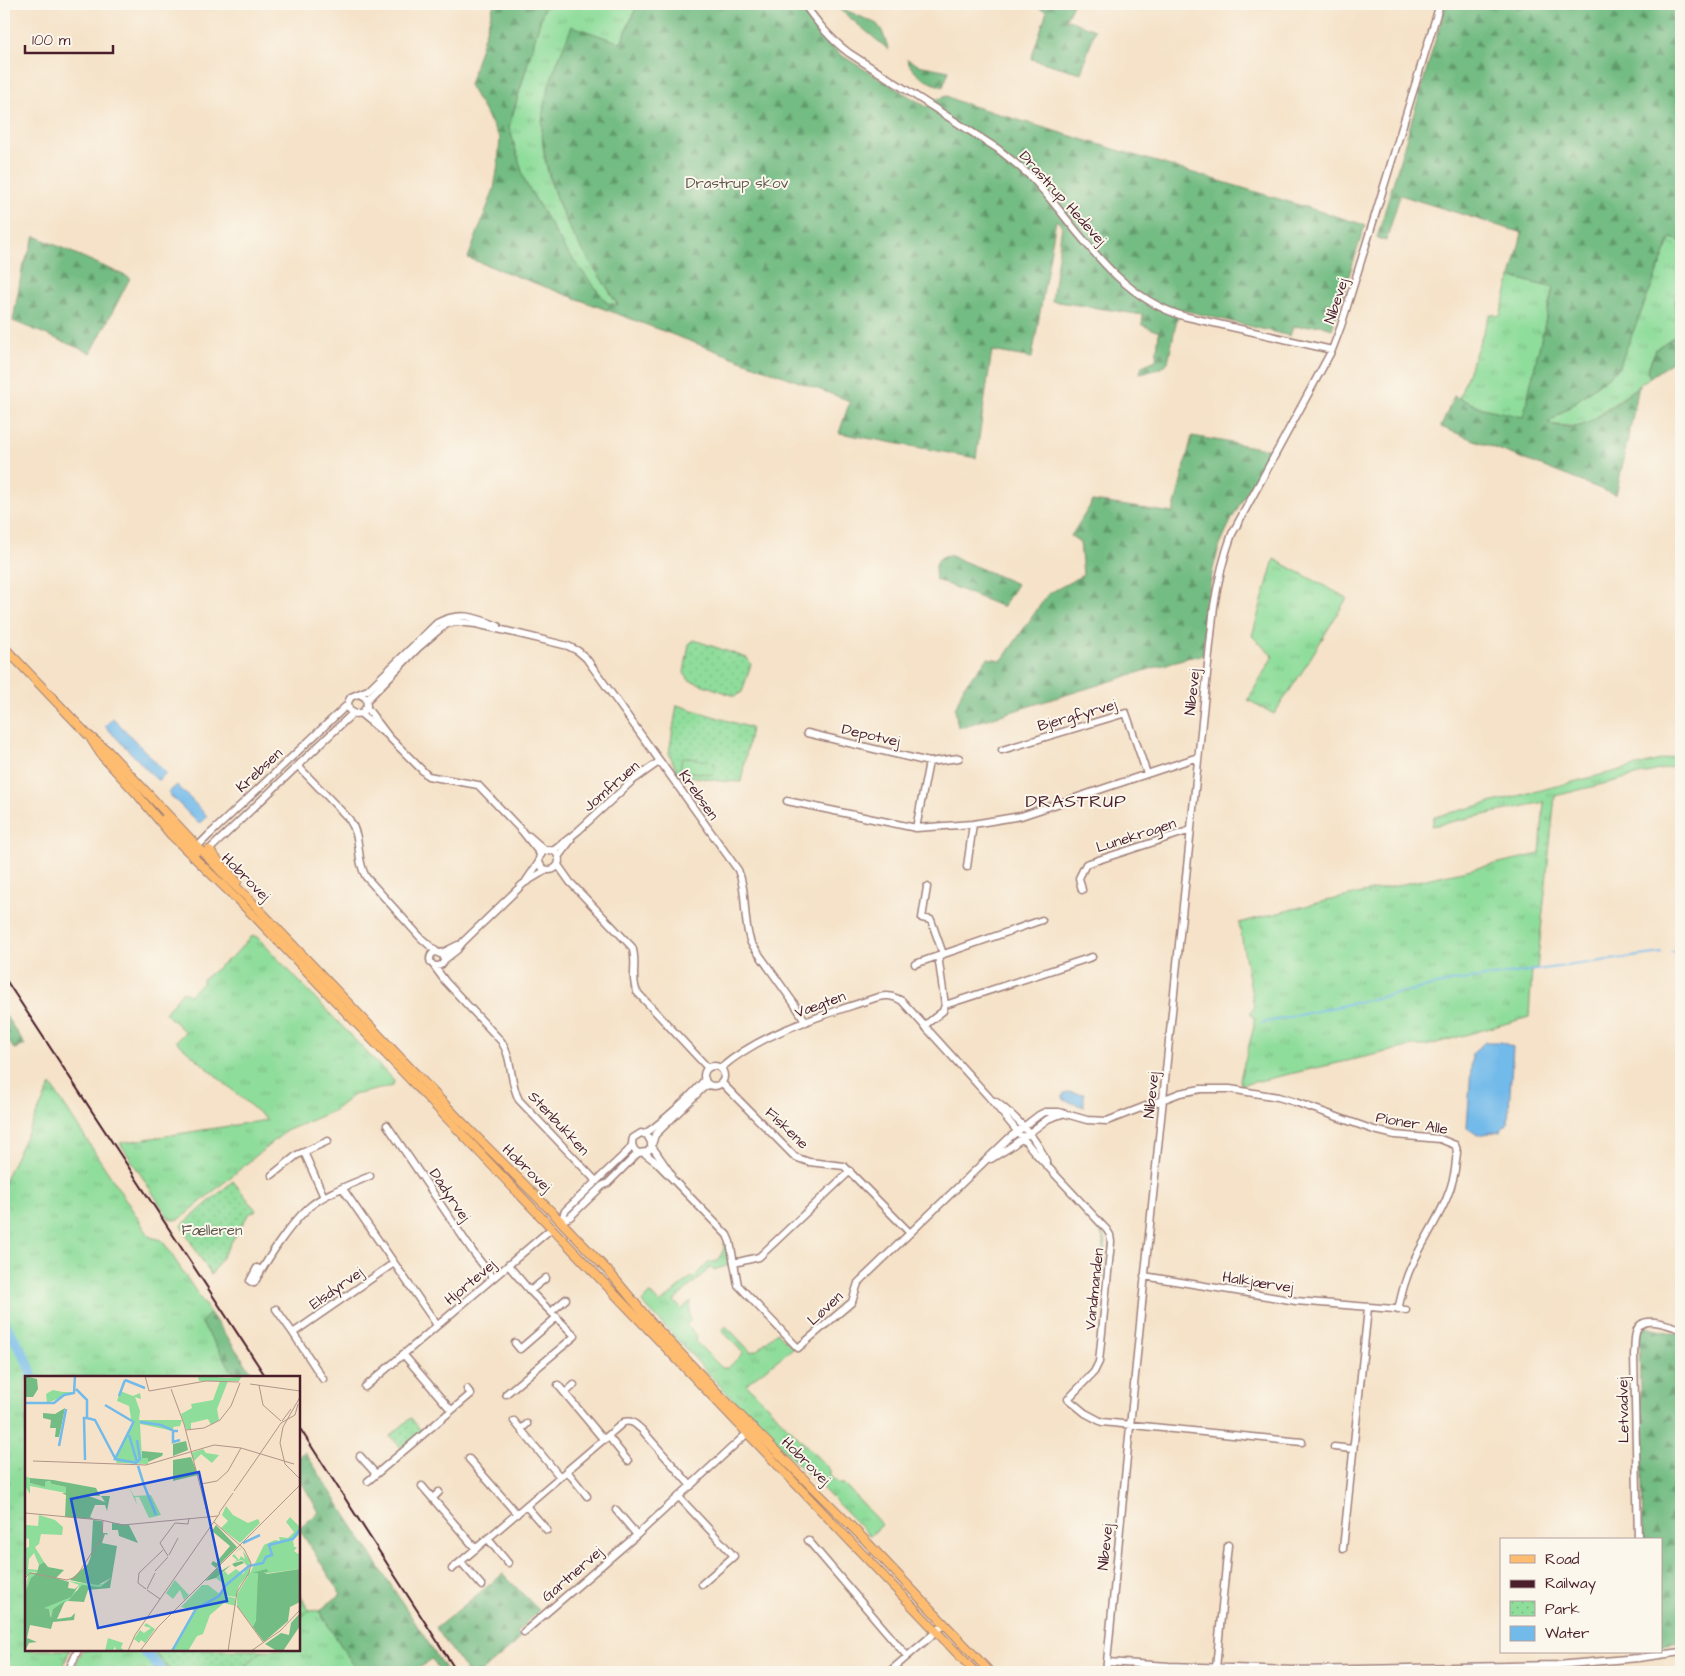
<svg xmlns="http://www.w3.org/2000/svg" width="1685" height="1676" font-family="'Architects Daughter',sans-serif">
  <defs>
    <pattern id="grass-tufts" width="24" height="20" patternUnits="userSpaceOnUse" patternTransform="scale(1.25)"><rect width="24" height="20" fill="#8fdd9b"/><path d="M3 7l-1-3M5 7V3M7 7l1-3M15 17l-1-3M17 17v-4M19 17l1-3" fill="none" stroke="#7dbd86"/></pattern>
    <pattern id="forest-firs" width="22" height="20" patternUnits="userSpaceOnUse" patternTransform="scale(1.25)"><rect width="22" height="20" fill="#73bc83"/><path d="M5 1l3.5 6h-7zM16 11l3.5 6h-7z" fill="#60986b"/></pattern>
    <pattern id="park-dots" width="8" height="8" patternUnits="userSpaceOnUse" patternTransform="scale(1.25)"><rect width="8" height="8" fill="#8fdd9b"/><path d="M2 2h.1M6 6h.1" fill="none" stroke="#7dbd86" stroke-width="1.8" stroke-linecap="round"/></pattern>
  </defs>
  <rect width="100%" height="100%" fill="#fbf7ec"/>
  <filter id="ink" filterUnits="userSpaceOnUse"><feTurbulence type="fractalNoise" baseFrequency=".02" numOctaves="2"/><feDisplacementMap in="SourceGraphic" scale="10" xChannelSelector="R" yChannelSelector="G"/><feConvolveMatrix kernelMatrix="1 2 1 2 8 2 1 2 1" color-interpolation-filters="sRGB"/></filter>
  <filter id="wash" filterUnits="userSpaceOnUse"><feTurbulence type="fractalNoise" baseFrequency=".0096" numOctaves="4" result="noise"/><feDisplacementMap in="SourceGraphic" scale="20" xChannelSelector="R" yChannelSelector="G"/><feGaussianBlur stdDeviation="1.12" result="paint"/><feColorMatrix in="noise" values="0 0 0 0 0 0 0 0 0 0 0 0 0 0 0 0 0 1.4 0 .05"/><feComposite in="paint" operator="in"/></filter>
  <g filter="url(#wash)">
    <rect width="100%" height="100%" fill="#f5e2c8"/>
    <path fill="url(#grass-tufts)" stroke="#6c7e63" d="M545,4H632L637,5L621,43L572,27C561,55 546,84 543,114C538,155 555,203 575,238C589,261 605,283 618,306L607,303L565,249L525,182L509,127Z
      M1671,238L1681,241V277L1678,289L1679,333L1656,349L1647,371L1650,377L1590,422L1578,427L1547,424L1618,369Z
      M1511,277L1553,288L1523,418L1482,408L1459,398L1490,314L1500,316Z
      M1274,559L1347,598L1302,672L1274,714L1248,700L1273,656L1252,636Z
      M1676,756L1675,766L1555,796L1537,969L1532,970L1529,1017L1426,1046H1413L1241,1085L1240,1079L1254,1026V1018L1250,1013L1254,1007L1239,923L1317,903L1540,854L1544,802L1432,826L1434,817Z
      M255,936L258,938L394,1081L393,1086L353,1095L333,1111L286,1131L180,1219L174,1220L169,1218L120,1143L267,1120L176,1041L185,1032L165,1013L183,991L189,995L203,982L202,980L234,955L251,937Z
      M51,1085L150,1237L162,1240L210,1313L201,1322L236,1377H26V1650H70L61,1672H4V1181Z
      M1082,1210C1113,1231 1105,1253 1102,1285L1099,1289V1282H1096L1101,1280L1103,1239L1101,1233L1080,1211Z
      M727,1242L730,1262L729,1265L714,1270L711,1267L674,1301L682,1309L691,1301L689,1318L691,1320L686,1325L697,1336L696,1342L722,1368H728L743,1353L722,1330L726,1326L751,1352L757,1350L777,1332L793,1348L746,1384L830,1470V1476L839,1484H844L882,1525L870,1536L722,1388L642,1302L650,1293L660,1304L690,1278H693L708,1263L718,1261L724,1249V1243Z
      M309,1610L319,1611L358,1672H237L263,1650H299V1619Z
      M82,1650H152L172,1672H73Z"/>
    <path fill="url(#forest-firs)" stroke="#5e6e57" d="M494,4H545L509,127L525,182L565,249L607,303L618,305C605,282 588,261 575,238C556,203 538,153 543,113C547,83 561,54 572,26L621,43L637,6L632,4H799L827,43L841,55L927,107L931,101L947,96L959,102L1365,225L1332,329L1320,325L1293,327L1290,336L1179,309L1168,362C1160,371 1150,371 1140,373L1142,366L1156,360L1159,332L1142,325L1143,315L1052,301L1062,225L1056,220L1032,358L992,351L976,458L839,433L850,401L468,258L494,189L498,165L500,138L469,85Z
      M1030,4H1073L1066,19L1095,30L1081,73L1031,59L1047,11Z
      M1446,4H1681V241L1671,238L1618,369L1548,423C1557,426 1570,429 1579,426C1596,422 1624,397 1639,386L1616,495L1441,427L1454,396L1482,408L1523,417L1553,288L1511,277L1522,233L1400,195L1386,241L1377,238Z
      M841,8L877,24L882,31L889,50L839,9Z
      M907,59L918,65L949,71L943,87C928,82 912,75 907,59Z
      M35,236L130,278L91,353L13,321L22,270Z
      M1681,277V356L1650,377L1647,371L1656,349L1679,333L1675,304Z
      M1192,436L1272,450C1256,477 1239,503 1226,531C1208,569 1206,614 1203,655L1186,658L958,728L955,709L964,686L988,658L1002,660L1048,594L1083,575L1080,542L1071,536L1093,501L1173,513Z
      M949,555L1017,584L1003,607L936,580C934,567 935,557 949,555Z
      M4,1013L25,1045L14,1049L4,1034Z
      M210,1313L255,1377H236L201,1322Z
      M1645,1327L1681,1335V1642L1661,1645V1540H1643L1639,1337L1641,1331Z
      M305,1452L447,1672H440L432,1659L413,1672H358L319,1611L341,1594L299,1529L319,1512L299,1478V1456Z
      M503,1574L539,1610L517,1632L520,1639L482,1672H467L436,1628Z"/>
    <path fill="url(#park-dots)" stroke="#6c7e63" d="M694,640L747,658L751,664L742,692L735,696L689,680L684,673L689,644Z
      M677,705L751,728L741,782L719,781L678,774L669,753Z
      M233,1181L256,1210L248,1215L211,1275L181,1226Z
      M411,1418L422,1432L402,1449L390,1436Z
      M299,1593L309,1610L299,1619Z
      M152,1650H263L237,1672H172Z"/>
    <path fill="#8fdd9b" stroke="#6c7e63" d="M682,757L715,762L713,775L680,770Z"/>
    <path fill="#72baea" stroke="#5e6c8a" d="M113,718L166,773L158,781L105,726Z
      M177,785L207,816L199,824L168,793Z
      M1485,1042H1501L1513,1047L1508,1123L1500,1131L1478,1135L1467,1128L1472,1054Z
      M1068,1092L1084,1094V1107L1064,1100L1063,1096L1064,1093Z"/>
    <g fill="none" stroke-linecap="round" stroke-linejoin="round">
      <path stroke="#72baea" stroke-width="2" d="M1671,952L1681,951
        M1262,1023L1455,981L1662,953"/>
      <path stroke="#72baea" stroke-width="10" d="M4,1322C14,1340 28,1357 32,1377
        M143,1650L163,1672"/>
    </g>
  </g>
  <g filter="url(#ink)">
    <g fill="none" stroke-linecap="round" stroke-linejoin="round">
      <g stroke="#a0807a" stroke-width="9">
        <path id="minor" d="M804,4C817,22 830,39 849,53L998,149C1010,159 1022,168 1033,179C1078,228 1115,296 1183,316L1332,350
          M359,694L366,698L367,706L363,712L356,714L349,710L348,702L351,697L368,690L437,623C460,611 475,617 498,626
          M367,700L418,648L440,629L447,624L456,622L476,624L515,633L568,646L578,651L586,658L738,870C748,893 742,920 751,943L793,1002L806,1022
          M367,708L389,737L428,776L478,785L522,831L541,855
          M361,714L384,733
          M807,733L929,762L959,758
          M1002,750L1126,713L1147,774
          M298,766L349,819C363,839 355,858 366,877L421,938L438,953
          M787,801L916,828L973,824L1021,816L1198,757
          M916,828L929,762
          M529,836L546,851
          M539 860a10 10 0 1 1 20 0a10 10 0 1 1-20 0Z
          M196,851L198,846L209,835L347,705
          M553,851L578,831L632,781L660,761
          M207,852L353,713
          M558,857L571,840
          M558,865L570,882L632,947C638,961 630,978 637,992L708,1068
          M967,867L973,824
          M526,881L539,862
          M927,887L922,918L931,920L943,954
          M1082,890L1079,878L1086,864L1191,830
          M430 959a7 7 0 1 1 14 0a7 7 0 1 1-14 0Z
          M440,954L458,945
          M444,960L457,950L463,942L523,884L546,870
          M915,964L1042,920
          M434,966L445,981L501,1041C513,1058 509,1081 519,1100L596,1181
          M945,1005L1092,957
          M924,1026L943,1011L945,1005L938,955
          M704 1076a10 10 0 1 1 20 0a10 10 0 1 1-20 0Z
          M721,1068C764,1031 822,1016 875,998C885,995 892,995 902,1001L988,1096L1036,1154L1107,1230L1110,1235L1111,1242L1099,1362L1094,1372L1068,1399L1085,1413L1102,1422L1302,1442
          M722,1083L795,1157L809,1162L844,1166L910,1233
          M995,1101C1015,1116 1036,1137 1046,1161
          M387,1125L473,1252L493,1278
          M644,1134C657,1127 697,1091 705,1079
          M651,1142L647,1135L641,1133L633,1138C631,1144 632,1149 638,1153L647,1152L651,1148L655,1135L704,1087L709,1085
          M651,1145L671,1174
          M644,1153L656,1162L727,1235L730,1242L738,1285L798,1348L852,1302L858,1283L1009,1138L1039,1115L1045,1112H1059L1087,1120L1107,1121L1180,1093L1201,1089H1230L1278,1097L1295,1102L1374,1130L1395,1135L1440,1139L1455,1145C1458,1150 1457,1154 1456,1160C1454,1197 1431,1226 1415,1259C1406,1275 1402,1292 1398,1310
          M991,1159L1009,1148L1048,1119L1062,1114
          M272,1175L297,1155L304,1152
          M343,1189L437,1325
          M324,1197L304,1152L328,1141
          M561,1221L565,1211L628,1151L632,1145
          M561,1221L570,1217L602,1186L608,1183L638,1153
          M734,1263L759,1257L850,1171
          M261,1270L257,1268L250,1281L254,1283C269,1257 286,1229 308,1208C325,1193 350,1185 370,1176
          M1144,1276L1296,1301L1406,1310
          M530,1291L546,1278
          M276,1309L293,1333L323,1379
          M551,1312L566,1299
          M293,1333L394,1263
          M515,1343L520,1349L557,1317
          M403,1354L451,1410
          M558,1385L604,1440
          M365,1387L552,1228
          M565,1393L574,1385
          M506,1394L575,1336L530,1291L508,1265
          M514,1421L560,1477
          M521,1429L527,1424
          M608,1436L628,1461
          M1334,1447L1353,1449
          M360,1456L376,1474
          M469,1459L517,1514
          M567,1471L587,1496
          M368,1481L471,1394L467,1389
          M422,1486L476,1549
          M679,1497L734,1556L702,1584
          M433,1498L439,1492
          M526,1506L547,1530
          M616,1510L637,1535
          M488,1539L508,1563
          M808,1540L907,1656
          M1638,1540L1634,1354C1635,1347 1634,1340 1636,1333C1640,1313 1668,1325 1681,1329
          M1343,1549L1368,1308
          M461,1562L482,1586
          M452,1569L624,1422C633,1420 636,1425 642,1430L691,1486
          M524,1632L637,1535L754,1427
          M1107,1662L1169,1666L1293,1670L1360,1669L1557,1665L1638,1658L1681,1652
          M1143,1665L1145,1672
          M1216,1668L1228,1545
          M68,1672L78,1650
          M889,1672L945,1624
          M1106,1672L1145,1273L1214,606C1218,581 1223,558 1232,534L1332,350L1341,326L1440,4"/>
      </g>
      <g stroke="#a0807a" stroke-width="10">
        <path id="major" d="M4,647L87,734L108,751L229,880L251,901L458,1118L549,1209L610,1273L651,1322L717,1392L866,1541L990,1672
          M91,739L102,756L137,794L171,835L257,919L975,1672
          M164,819L196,852
          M209,850L237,882"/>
      </g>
      <use href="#minor" stroke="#fff" stroke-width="6"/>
      <use href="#major" stroke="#fdbc70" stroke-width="8"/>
      <path stroke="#4a1f2b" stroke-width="2" d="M4,977L266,1377
        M299,1427L457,1672"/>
    </g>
  </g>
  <g text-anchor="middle" stroke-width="4" stroke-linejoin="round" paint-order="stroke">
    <g font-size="15" fill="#5f584d" stroke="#fbf7ec">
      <text x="737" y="188">Drastrup skov</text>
      <text x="212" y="1235">Fælleren</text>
    </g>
    <g font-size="15" fill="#4a1f2b" stroke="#fbf7ec">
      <text transform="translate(1063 198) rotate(48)" y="5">Drastrup Hedevej</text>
      <text transform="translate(1336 301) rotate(-72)" y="5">Nibevej</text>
      <text transform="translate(1192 692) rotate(-84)" y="5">Nibevej</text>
      <text transform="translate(1077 715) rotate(-16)" y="5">Bjergfyrvej</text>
      <text transform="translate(871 735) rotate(13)" y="5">Depotvej</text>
      <text transform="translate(259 770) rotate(-43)" y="5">Krebsen</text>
      <text transform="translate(611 786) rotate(-41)" y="5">Jomfruen</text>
      <text transform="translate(699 795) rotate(55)" y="5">Krebsen</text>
      <text transform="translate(1136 835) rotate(-18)" y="5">Lunekrogen</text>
      <text transform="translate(246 877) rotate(45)" y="5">Hobrovej</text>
      <text transform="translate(820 1004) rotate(-20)" y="5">Vægten</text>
      <text transform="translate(1151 1095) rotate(-84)" y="5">Nibevej</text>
      <text transform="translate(559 1123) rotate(47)" y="5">Stenbukken</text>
      <text transform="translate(1412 1123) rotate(10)" y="5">Pioner Alle</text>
      <text transform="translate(787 1128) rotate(43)" y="5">Fiskene</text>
      <text transform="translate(527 1168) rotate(44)" y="5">Hobrovej</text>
      <text transform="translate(450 1195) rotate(56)" y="5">Dådyrvej</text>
      <text transform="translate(470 1282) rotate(-40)" y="5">Hjortevej</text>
      <text transform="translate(1258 1282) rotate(9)" y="5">Halkjærvej</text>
      <text transform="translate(336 1288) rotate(-35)" y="5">Elsdyrvej</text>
      <text transform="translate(1094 1289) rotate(-84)" y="5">Vandmanden</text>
      <text transform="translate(825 1308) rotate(-43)" y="5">Løven</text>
      <text transform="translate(1623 1410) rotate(-91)" y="5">Letvadvej</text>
      <text transform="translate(806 1461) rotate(45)" y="5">Hobrovej</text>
      <text transform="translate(1105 1547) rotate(-84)" y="5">Nibevej</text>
      <text transform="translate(572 1574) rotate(-41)" y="5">Gartnervej</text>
    </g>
    <g font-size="18" letter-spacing="1" fill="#4a1f2b" stroke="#fbf7ec">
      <text x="1076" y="807">DRASTRUP</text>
    </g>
  </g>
  <g transform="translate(25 1376)">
    <rect width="275" height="275" fill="#f5e2c8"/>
    <path d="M173,0L204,2L217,0L214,5H174ZM28,14L38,16H50L22,27L21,18ZM95,15L108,20L115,17L116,23L110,21L115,35L114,44H157L155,50L148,51L149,55L115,48L117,82H123V88L92,87L90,83L107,49L104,30L92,25ZM178,73L181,77L194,79L187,87L176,78L169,85L166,77ZM0,100L5,102V107L20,111V106L27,105V108L41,111V117L5,110V118L0,110ZM104,111L109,120L126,119L136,139L124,142L114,121H110L112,129ZM201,130L208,139L223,147L233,143L235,147L215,167L196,152L203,145L197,139ZM14,139L30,144L38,151L37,159L16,158L14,168L10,171L19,186L14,189L9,177L4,183L3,193L14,194L12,197L5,195L11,198L0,217L3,199H0V172L4,171V163L0,162L1,149L13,150ZM265,141L275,151V158L268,164L269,171H272L269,175L273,178L275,175V193L222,200L214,210L211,221L196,219L210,222L211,230L199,227L185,239L178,258L172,260L163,275H146L169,234L156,231L177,209H183L196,219L200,209L191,202L200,195L203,199L211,193L218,198L223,191L217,184L209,186L212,184L207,180L215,172L218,175L215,173L209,178L214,184L216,180L220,183L218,175L225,185L224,199L239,169L250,164L255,165L254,161L263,162L269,156L261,146ZM87,200L75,211L57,210L48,222L28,233L27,242L24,233L18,232L53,214L54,209L43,205L63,208V203L77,208ZM150,204L164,219L159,224L155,214L148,223L141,217ZM121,247L130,253L120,267L116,264L114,267L109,263L115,254L119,257L126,252L119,250ZM83,262L98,267L96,272L100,275H91L90,270L88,275H80Z" fill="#8fdd9b"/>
    <path d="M0,0L12,3L13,13L8,21H0ZM40,32L34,61H30L31,52H25L26,44L18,42V37L30,38ZM161,65L163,74L148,80V68ZM117,75L138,77L137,80L123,86V82H117ZM166,81L173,99L148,105V84ZM5,102L28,104L71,112L75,120H64L80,126L76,120H85L82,135L80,129H70L65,141L69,143L40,141L41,119L37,117H41V111L27,108L25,105L20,106V111L5,107ZM68,144L77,145L78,157H82L83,159L80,158L77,167L92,170L85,212L63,214L59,226L43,225L57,209L75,211L86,202L73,209L66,208L64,203L63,208L45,204L63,188L66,180ZM87,147L104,149L113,167L94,160L93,154H87ZM191,149L212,171L191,192L186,188L188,185L194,188V183L205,170L187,155ZM217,185L219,187L210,191L207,188L191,202L180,205L197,187L193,192L196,195L209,187ZM19,186L23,191L39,194L31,202L44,206L43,212L50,213L54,209L46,221L19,232L24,233L26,242L28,233L40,225L32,243L46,241L50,237L49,244L28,246L26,253L5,249L2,262L12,266L4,267L0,275V217L6,202L11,198L4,197H12L14,189ZM242,193L243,196H238L242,198L275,193V226L265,231L263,245L239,266L227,250L233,197H227ZM275,237V250L258,275H252L240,268L256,257L264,259L266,247Z" fill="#73bc83"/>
    <path d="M195,5H203L192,33L194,44L186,49L183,43L166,47V53H161L156,38L167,32L166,28L188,24Z" fill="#8fdd9b"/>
    <path d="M225,197H233L231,245L228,251L212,230V218Z" fill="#8fdd9b"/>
    <path fill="none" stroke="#72baea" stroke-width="2.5" d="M100,4L120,12M51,13L62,24V42H59L60,84M94,20L100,4M0,27H29L39,19L49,17L50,0M80,29L107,45M62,42L70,44L90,82M109,45L90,83L112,87M115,46L136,49L147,54M153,55H148V66L155,64M104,59L112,86L115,83L112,64M34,70L41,33M113,90L119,109M119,109L131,139M218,167L235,159M147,275L171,233L194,220L201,209L224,190L238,187L241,181L247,179L244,169L268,163L275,153"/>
    <path fill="none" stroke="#b19489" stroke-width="1" d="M120,0L124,15L181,5L214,6M225,8L275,15M234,9L238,29L256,45M146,13L159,48L183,140M275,21L258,51L255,67L260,88L275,103M257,45L266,33M161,54L179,52L195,44L206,30L215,7M216,72L269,88M8,85L121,89L189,69L216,72M228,88L256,47L270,39L273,28M176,108L192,105L203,95L216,72M209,115L228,88M0,137L76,144L98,149L193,140M194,137L208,117M189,146L219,173L226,187L224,197L212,216L203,275M144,179L153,162M143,180L135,167L150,147L163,148L164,142M130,195L143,181M0,202L5,197L42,204L51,201L77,161L78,144M121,213L113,207L114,197L138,174M122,213L130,197M122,214L135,223M212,230L238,266M103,275L110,259L195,137M115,275L133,251L275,109M226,275L255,255L275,234"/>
    <path fill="#1d4ed8" fill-opacity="0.15" stroke="#1d4ed8" stroke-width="2.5" d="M174,96L202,225L73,252L46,123Z"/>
    <rect width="275" height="275" fill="none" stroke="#4a1f2b" stroke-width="2.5"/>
  </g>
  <rect width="1685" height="1676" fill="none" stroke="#fbf7ec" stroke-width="20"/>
  <rect x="1500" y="1538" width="162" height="115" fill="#fbf7ec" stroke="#b4a19f"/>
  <rect x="1510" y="1555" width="25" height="8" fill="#fdbc70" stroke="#b4a19f"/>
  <text x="1545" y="1564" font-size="15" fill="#4a1f2b">Road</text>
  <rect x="1510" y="1580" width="25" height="8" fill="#4a1f2b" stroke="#b4a19f"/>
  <text x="1545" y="1588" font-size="15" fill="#4a1f2b">Railway</text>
  <rect x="1510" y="1601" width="25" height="15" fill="url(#park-dots)" stroke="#b4a19f"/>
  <text x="1545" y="1614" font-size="15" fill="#4a1f2b">Park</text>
  <rect x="1510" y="1626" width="25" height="15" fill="#72baea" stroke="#b4a19f"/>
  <text x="1545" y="1638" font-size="15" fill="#4a1f2b">Water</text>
  <path d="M25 45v8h88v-8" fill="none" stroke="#4a1f2b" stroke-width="2.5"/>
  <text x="32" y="45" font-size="15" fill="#4a1f2b" stroke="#fbf7ec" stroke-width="4" paint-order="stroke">100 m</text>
</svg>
